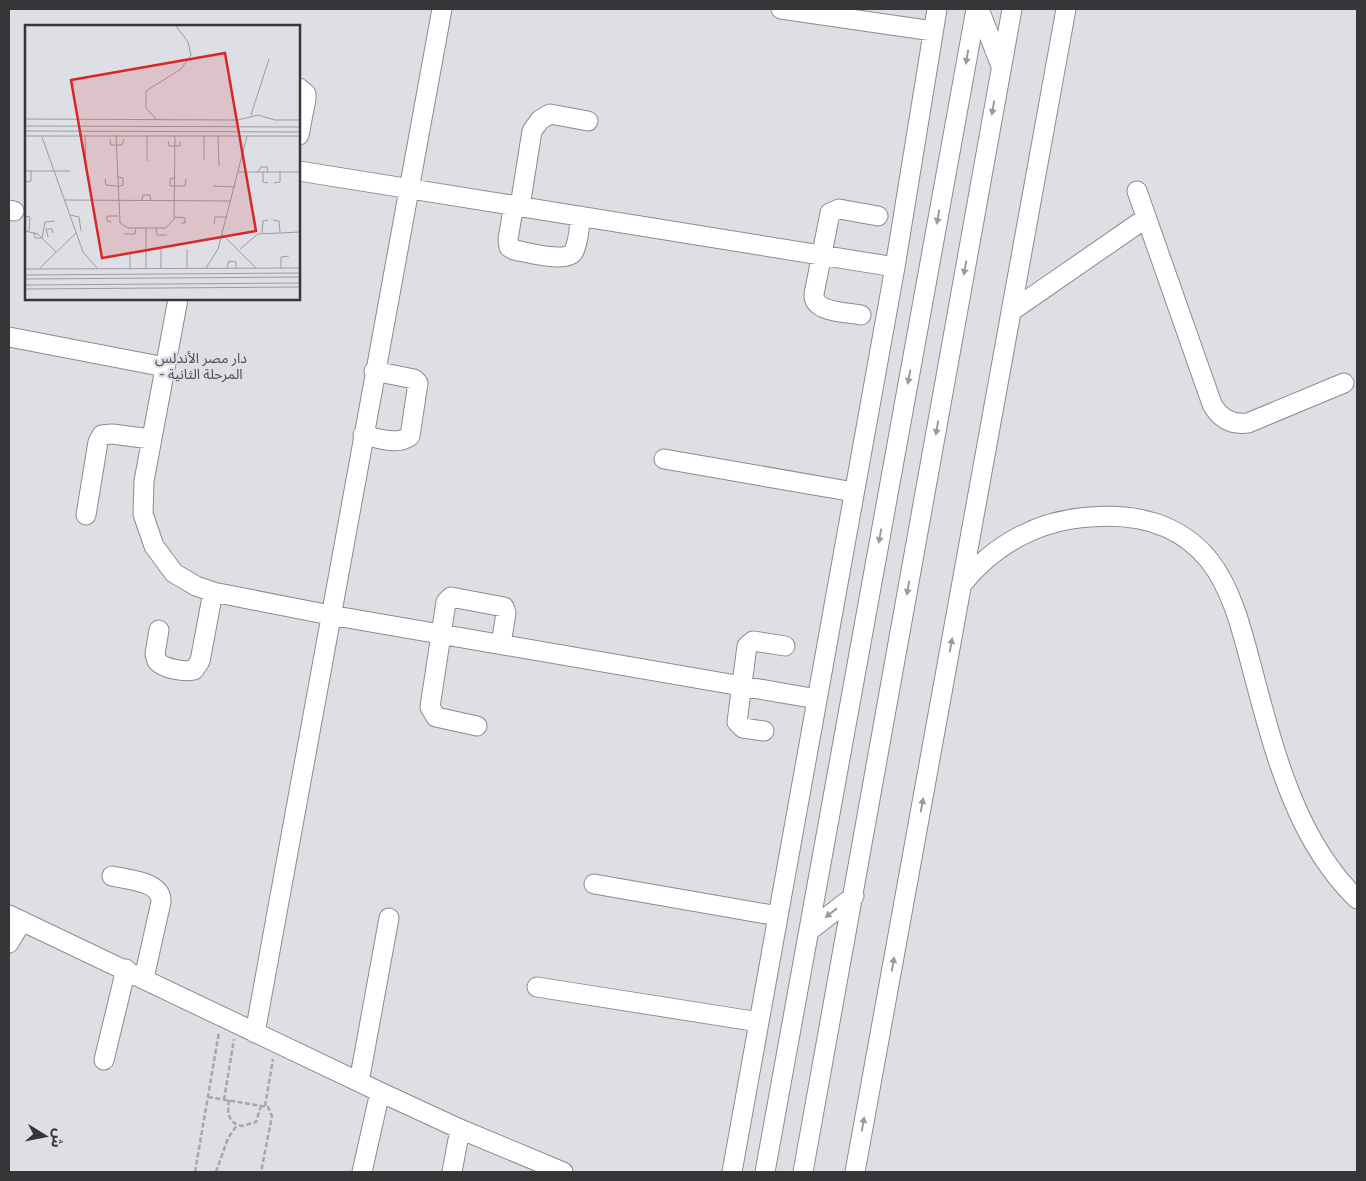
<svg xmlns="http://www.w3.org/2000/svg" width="1366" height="1181" font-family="'IBM Plex Serif','Noto Sans Arabic',serif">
  <rect width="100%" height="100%" fill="#dedfe5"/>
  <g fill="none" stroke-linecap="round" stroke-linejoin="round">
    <g stroke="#8b8b91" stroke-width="21">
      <path id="minor" d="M781,9L933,31
        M979,9L1001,66
        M299,88L306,94V99L299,135
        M299,171L895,267
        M1137,191L1212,404C1220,419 1232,425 1248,423L1344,383
        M514,204L508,239L509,247L514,250C527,252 568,264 574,251C579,241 579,226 581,216
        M520,206L532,131L540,120L550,114L588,121
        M9,210L14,211
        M178,299L144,481L143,514L154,546L174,573L196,586L213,592L330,615L817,699
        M1013,310L1146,218
        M861,315C847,312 813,313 814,294L830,213L839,209L878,216
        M9,337L165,367
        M363,435C378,438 397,446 410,436L418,383L414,379L374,371
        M664,459L854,492
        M86,515L98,442L102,435L112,434L151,439
        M963,583C995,544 1039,520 1090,517C1135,513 1179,523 1209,560C1233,590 1243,635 1253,672C1274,751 1296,840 1357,899
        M159,630L155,654L157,661C164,669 184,672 194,670L200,661L213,592
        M477,726L436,717L430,707L446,602L451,597L504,607L506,613L501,644
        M764,731L743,728L737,722L747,646L753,641L785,646
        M112,876C128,880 162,881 161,902L144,978
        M594,884L778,916
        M9,915L380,1092L460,1129L563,1172
        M809,931L854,896
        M9,943L22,921
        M537,987L759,1022
        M255,1033L442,9
        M104,1060L126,969
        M359,1082L389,918
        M362,1172L380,1092
        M452,1172L460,1129
        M732,1172L895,267L937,9
        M765,1172L976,9
        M803,1172L1012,9
        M855,1172L1066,9"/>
    </g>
    <path stroke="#a6a6ab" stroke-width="2.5" stroke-dasharray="5 2.5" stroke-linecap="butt" d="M208,1097L268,1107L272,1116L261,1172
      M224,1100L234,1039
      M229,1100C227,1113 228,1123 242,1126L256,1122L261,1106
      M265,1106L273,1059
      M195,1172L219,1032
      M216,1172L228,1138L237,1125"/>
    <use href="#minor" stroke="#fff" stroke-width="19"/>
  </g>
  <defs><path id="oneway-solid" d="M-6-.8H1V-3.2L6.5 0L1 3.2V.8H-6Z" transform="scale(1.25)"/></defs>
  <g fill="#9a9a9c">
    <use href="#oneway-solid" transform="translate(967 57) rotate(100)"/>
    <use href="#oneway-solid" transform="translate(993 108) rotate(100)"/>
    <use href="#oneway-solid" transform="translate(938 217) rotate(100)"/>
    <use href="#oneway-solid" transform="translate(965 268) rotate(100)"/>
    <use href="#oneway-solid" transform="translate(909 377) rotate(100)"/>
    <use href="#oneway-solid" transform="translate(937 428) rotate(100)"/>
    <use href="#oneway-solid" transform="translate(880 536) rotate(100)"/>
    <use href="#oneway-solid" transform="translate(908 588) rotate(100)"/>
    <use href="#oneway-solid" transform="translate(951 645) rotate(-80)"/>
    <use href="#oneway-solid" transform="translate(922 805) rotate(-80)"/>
    <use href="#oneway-solid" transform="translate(831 913) rotate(142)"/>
    <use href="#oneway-solid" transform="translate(893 964) rotate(-80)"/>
    <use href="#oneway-solid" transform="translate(863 1124) rotate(-80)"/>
  </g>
  <g text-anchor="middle" stroke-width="4.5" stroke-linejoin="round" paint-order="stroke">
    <g font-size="14" fill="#4d4d52" stroke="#dedfe5">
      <text x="201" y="363">دار مصر الأندلس<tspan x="201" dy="16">- المرحلة الثانية</tspan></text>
    </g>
  </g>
  <g transform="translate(25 25)">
    <rect width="275" height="275" fill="#dedfe5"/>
    <path fill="none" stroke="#9b9ba0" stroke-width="1" d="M226,90L244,34M0,94L213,95L233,90L250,95H275M131,94L121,83V66L156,44L166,30L163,17L151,1M0,101L275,102M0,106L275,107M91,110L95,198L103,203H141L149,194L150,111M0,111H275M60,111L61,146M122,111V136M179,111V135M193,111L194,141M17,112L58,227L72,243M85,114L86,120H97L99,114M143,116L144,121H155V117M0,146H45M214,147H275M233,147L236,142H242L243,147M238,147V157L243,158M150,153L145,154V161H160L161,154M80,154L81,160L92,161M1,157L6,156V146M249,158L255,157V147M188,161L210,162M92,162L98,160V153L92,152M40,175L206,176M117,176L118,170H125L126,176M45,190L54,192L56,206M0,191L5,192L4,206M150,192L160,193V198H156M248,195L254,196L255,207M86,197L82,196V191H93M189,199L190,192H202M131,203L132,210H142M0,206L13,209L31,227M9,207L10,213H17L20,197L30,196M237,208L238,196L243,195M99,209H110L111,203M197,209L231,243M23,212L21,204H27L28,208M162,224V243M215,224L233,209L275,207M105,227V244M181,243L193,224L222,111M202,243L204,236L211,237V243M256,243V232L264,231M0,244L275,243M14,244L51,208M121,244V203M136,244V224M0,250L275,248M0,254L275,252M0,260L275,258M0,264L275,262"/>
    <path fill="#d62828" fill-opacity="0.15" stroke="#d62828" stroke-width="2.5" d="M200,28L231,206L77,233L46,55Z"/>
    <rect width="275" height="275" fill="none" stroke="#363639" stroke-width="2.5"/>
  </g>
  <rect width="1366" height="1181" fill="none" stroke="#363639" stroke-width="20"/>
  <g transform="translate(45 1136) rotate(100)" stroke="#dedfe5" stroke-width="4" paint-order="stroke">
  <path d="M0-4L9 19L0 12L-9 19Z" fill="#363639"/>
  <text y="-8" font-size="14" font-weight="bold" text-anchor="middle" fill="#363639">ش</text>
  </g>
</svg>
